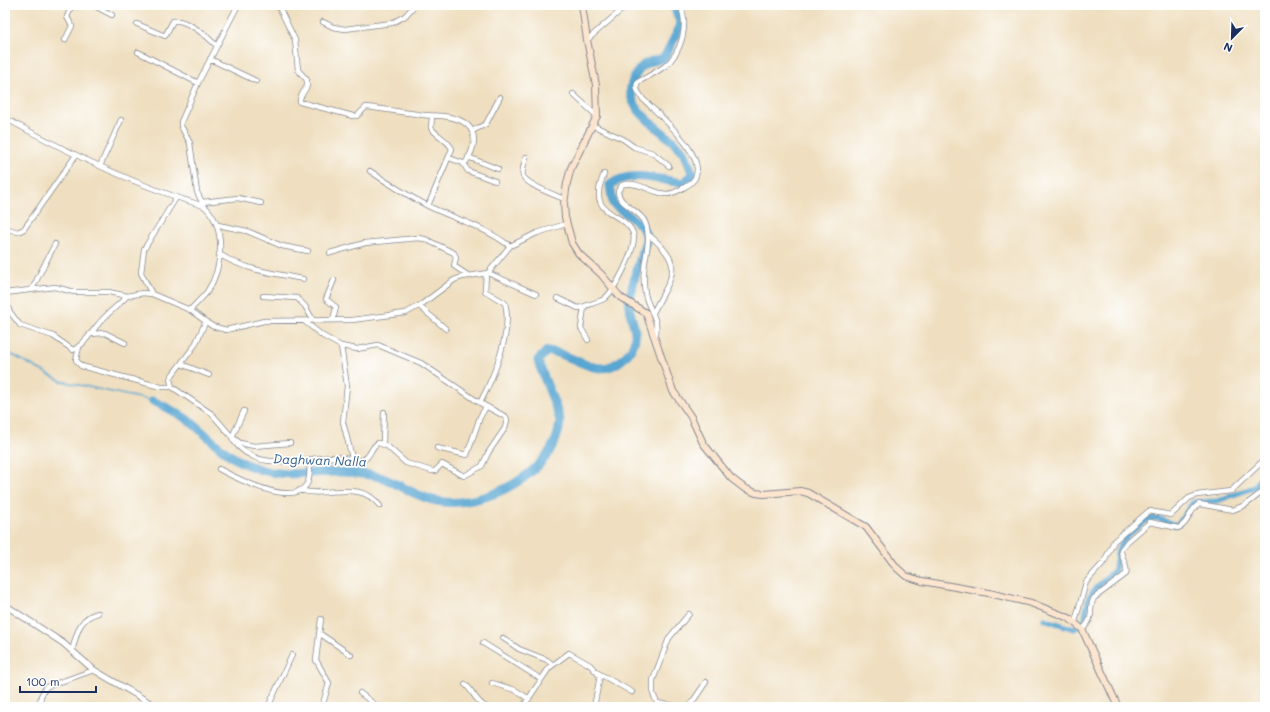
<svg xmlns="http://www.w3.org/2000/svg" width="1270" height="712" font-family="Mali,sans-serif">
  <rect width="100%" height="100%" fill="#fff"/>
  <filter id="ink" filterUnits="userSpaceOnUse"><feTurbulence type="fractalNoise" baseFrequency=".025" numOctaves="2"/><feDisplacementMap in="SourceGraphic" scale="8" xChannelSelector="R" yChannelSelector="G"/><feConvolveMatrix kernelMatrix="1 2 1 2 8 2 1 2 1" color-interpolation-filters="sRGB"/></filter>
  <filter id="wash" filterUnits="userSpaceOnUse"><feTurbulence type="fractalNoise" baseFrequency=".012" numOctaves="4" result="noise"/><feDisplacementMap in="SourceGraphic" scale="16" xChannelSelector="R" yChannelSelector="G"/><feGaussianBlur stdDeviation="0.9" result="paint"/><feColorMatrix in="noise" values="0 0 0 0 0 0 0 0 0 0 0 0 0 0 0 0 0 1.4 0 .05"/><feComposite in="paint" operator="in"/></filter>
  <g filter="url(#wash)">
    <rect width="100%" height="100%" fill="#efdfc0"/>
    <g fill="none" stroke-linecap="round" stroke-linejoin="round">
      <path stroke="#58a6d1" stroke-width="1.5" d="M5,351L61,381L153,401"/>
      <path stroke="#58a6d1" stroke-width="5.5" d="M1044,619L1074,629L1084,623L1089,597L1094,590L1115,570L1118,549L1127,536L1148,519L1157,518L1175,525L1179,523L1193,502L1217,501L1255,487L1265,471"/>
      <path stroke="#58a6d1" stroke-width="9" d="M153,401C166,407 181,414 192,423C213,440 227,458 253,467C283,479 311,471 343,472C352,472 361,474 370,475C394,478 412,497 437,501C482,510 556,473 560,422C560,413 541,373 538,360L547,351C566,352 580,366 599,368C617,369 637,351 635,332C634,324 629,312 629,305C631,283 641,259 647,237L641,225L613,204L610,185C630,169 659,180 683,183L693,175C690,168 688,160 685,154C671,133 619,111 633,80C641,63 647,62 664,58L681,25L674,5"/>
    </g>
  </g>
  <g filter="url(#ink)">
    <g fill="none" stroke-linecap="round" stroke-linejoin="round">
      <g stroke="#85878f" stroke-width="6">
        <path id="minor" d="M93,5L112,15
          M278,5L295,40L298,70L307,80V86L300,98V102L353,116H357L366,107C385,109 404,113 424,115C430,116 436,115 442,116C474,119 483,138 464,165
          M323,22L333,27L345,29L392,23L405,16L415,5
          M137,24L165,36L173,21C186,18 208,37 217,46
          M65,40L72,26L67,17L72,5
          M587,40L627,5
          M138,52L198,83
          M210,59L256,81
          M573,94L597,116
          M5,118C68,153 134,185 204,206C227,226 223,268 207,292C202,298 196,304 190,310
          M594,126L623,139L634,147L653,153L669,166
          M472,131L486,124L500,97
          M468,157L498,169
          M526,157C525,162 521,171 523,176C527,185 555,195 564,199
          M449,158L463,163L468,171L495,181
          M100,166L121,120
          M370,171C389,184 407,195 428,206C457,220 483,226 510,246
          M202,202L238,198L261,203
          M204,206L197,192L190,143L181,126V122L198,83L238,5
          M428,206L452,149C448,140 437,136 431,128L432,117
          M218,225L247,231L282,246L308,251
          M5,228L18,232L24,229L76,155
          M649,235C687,266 671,276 653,313
          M330,253L365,243L418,238L425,239L454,253L456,257L454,266L469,276
          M219,254C244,270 273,273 303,279
          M488,273L536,294
          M32,289L55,244
          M5,293L55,287L74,292H109L127,296L143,293L152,294L190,310L212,326L226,330L264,321L352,320L406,313L422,304L454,280L462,277L488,273L510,246L537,233L566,224
          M152,294L141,273L144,249L176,198
          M263,296L297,298L305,306L313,320
          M557,298L578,308C580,308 603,300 604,299C615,290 638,247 633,233C624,210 585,218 604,174
          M5,299L10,312L20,325L53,336L73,350C85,345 93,329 102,320C110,311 119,305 127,296
          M419,306L446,329
          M584,307L581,328L588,340
          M333,320L336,307L326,299L334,280
          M206,321L195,345L173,374L170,379L172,387L212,414L232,437L240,443L254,446L290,443
          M90,334L105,333L125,343
          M655,337C661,320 647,308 645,293C644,286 643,278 644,271C645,254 652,239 645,222C640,210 618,205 618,191L622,185C636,180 652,193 666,194C675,194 681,189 688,185C720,165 657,113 643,99C639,93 634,88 638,82C647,77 657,72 665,66C682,52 689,25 680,5
          M341,346L347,386L343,422L352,458
          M79,347L76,360L81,366L161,387H172
          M181,364L209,375
          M480,403C493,378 513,331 505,303L485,291L486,274
          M244,411L232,437L233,440C257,474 300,458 334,457C343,457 355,461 362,460C370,459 371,446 378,443L387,446L406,463L432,471H435L442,464L464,476L482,466L488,453L505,428L507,420L506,417L480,403L421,363L378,345L357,349L341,346L323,336L304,321
          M383,444L384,412
          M437,448L467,455L480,417L486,407
          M219,469C236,478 293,508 307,484C311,477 309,467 310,459
          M300,490C327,499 359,478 380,506
          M321,619L316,660L329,683L322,707
          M1075,622L1086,582L1104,562L1114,541L1149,511L1171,515L1189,498L1197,495L1231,491L1265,459
          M1082,630C1097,615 1087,610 1094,598L1126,574C1129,565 1121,559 1121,550L1128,541L1150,522L1178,528C1189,524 1189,510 1199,504L1233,510L1245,505L1265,490
          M319,633L351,655
          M503,638L519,649L547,660L552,664
          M483,643L541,679
          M72,651C77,634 78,618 98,613
          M598,673L632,692
          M492,683L515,690L529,699
          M465,684C473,691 476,702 486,707
          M360,693L378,707
          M657,703L680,707
          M39,707L41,696L46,687L94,670
          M268,707L292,655
          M523,707L549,668L569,653L590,665L600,676L594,707
          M659,707L653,694V680L669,638L689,614
          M689,707L706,682"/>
      </g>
      <g stroke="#85878f" stroke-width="7">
        <path id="tertiary" d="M5,605L63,643L94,670L157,707"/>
      </g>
      <g stroke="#85878f" stroke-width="8">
        <path id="secondary" d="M582,5L587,40L596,85L597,116L571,168L567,183L564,204L565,217L572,243L579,254L601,274L620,297L646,313L673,391L691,417L703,443L731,478L744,488L756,493L764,494L800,491L808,493L866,527L897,568L906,576L922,581L989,593L1031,603L1069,618L1082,629L1118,707"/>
      </g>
      <use href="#minor" stroke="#fff" stroke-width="4.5"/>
      <use href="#tertiary" stroke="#fff" stroke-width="5.5"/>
      <use href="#secondary" stroke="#fce5cf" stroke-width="6"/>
    </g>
  </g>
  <g text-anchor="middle" stroke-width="3.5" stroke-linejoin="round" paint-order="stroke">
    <g font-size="13" font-style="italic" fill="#335f8c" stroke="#fff">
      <text transform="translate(320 460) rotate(2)" y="5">Daghwan Nalla</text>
    </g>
  </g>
  <rect width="1270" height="712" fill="none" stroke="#fff" stroke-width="20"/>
  <g transform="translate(1232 38) rotate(203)" stroke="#ffffff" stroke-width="3" paint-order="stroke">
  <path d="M0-3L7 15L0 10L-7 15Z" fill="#1b2f5e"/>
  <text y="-6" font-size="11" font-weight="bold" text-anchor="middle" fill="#1b2f5e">N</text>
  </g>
  <path d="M20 686v6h76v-6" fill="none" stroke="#1b2f5e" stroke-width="2"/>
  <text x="26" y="686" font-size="12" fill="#1b2f5e" stroke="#ffffff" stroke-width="3" paint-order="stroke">100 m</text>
</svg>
